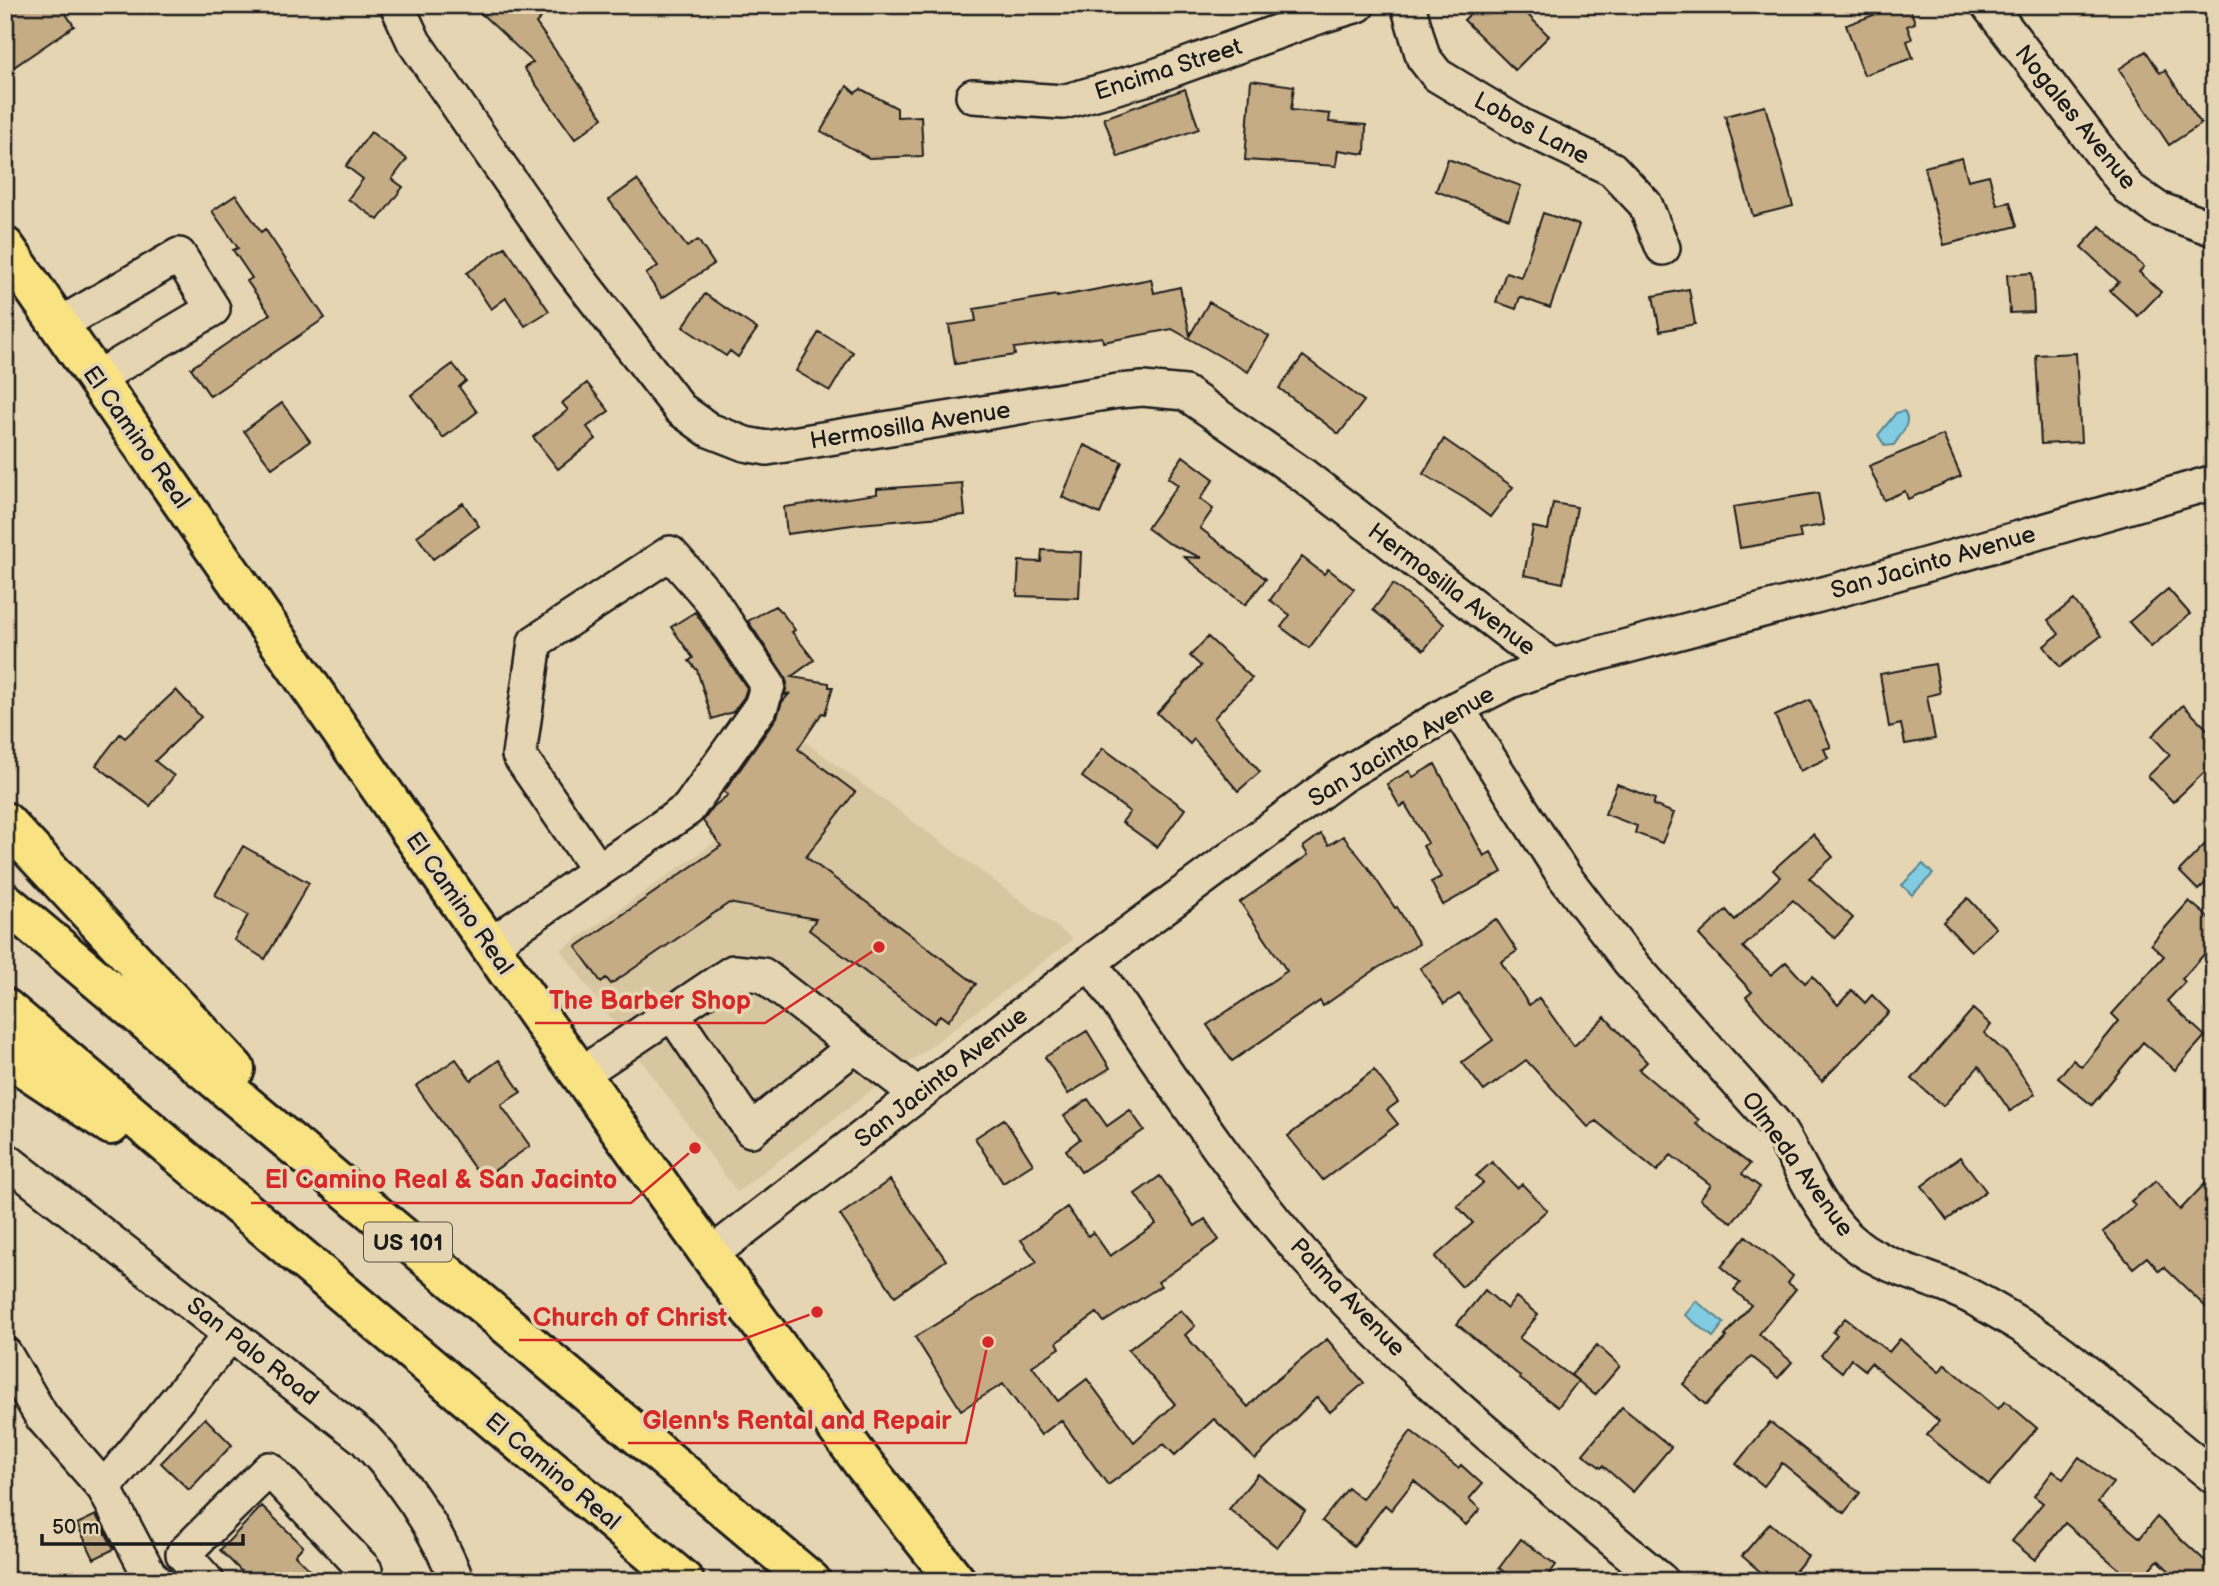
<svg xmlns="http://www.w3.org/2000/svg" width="2219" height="1586" font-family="'Balsamiq Sans',sans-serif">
  <rect width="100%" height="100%" fill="#e6d5b2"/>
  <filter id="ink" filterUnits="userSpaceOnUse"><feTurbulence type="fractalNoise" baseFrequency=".0143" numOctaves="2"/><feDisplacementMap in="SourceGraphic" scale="14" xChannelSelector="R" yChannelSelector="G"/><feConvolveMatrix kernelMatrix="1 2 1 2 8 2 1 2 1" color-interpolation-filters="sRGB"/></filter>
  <g filter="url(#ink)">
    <path fill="#d8c6a1" d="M805,742L1073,939L737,1192L561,950L744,822Z"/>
    <path fill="#81cce1" stroke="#598692" stroke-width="2" d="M1904,411C1913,422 1900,435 1894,445L1885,446L1878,435L1896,413Z
      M1923,864L1933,874L1912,895L1902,885Z
      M1696,1301L1724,1323L1713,1337L1685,1315Z"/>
    <path fill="#c6ac85" stroke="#1c1c1c" stroke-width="2" d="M5,5H60L74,26L5,73Z
      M472,5H553L536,23L603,118L575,139L524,68L533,62Z
      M1479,5H1518L1549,36L1515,70L1464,20Z
      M1870,5H1909L1915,23L1907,26L1912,39L1907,41L1913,58L1864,75L1846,25L1874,15Z
      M2146,51L2160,73L2165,70L2201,124L2169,145L2119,69Z
      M1251,80L1294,86L1291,110L1330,114L1329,122L1366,125L1365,154L1338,150L1336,166L1245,160Z
      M847,86L855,93L861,89L897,108V117L921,116L923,156L869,158L821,131Z
      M1185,89L1199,129L1118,157L1104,118Z
      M1765,106L1793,206L1753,216L1725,116Z
      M371,132L407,159L392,179L403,187L378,220L348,199L363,179L346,166Z
      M1962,158L1968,180L1989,175L1997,205L2010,202L2017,226L1944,245L1924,167Z
      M1448,159L1521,186L1509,219L1436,191Z
      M637,180L687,247L698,240L714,264L662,298L646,274L658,266L609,200Z
      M236,195L261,232L265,229L325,318L210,396L191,368L270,314L247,281L252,278L233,250L238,248L212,211Z
      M1543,213L1579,225L1550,308L1520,297L1516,309L1496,302L1506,272L1521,277Z
      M2100,226L2144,267L2139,272L2161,292L2138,316L2110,291L2119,282L2081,247Z
      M505,247L549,311L525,326L506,298L491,309L467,273Z
      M2032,273L2034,312L2010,313L2007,275Z
      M1151,279L1154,293L1180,287L1190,335L1209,302L1269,336L1248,372L1172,329L1103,342L1102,337L1014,348L1015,355L955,364L949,325L976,321L974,309L1057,295V297Z
      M1689,289L1695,324L1660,331L1653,296Z
      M705,294L757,329L738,357L730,351L726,356L683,327Z
      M819,332L853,352L830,391L796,371Z
      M2076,353L2081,442L2041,444L2036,355Z
      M1303,356L1364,401L1339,434L1279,388Z
      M453,364L466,381L459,387L477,412L443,438L411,395Z
      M587,383L609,411L587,427L596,439L558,469L533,437L568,410L562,403Z
      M282,403L310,441L272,468L244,431Z
      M1943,435L1961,476L1908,499L1905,491L1884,500L1869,466Z
      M1444,439L1513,487L1490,517L1466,499L1423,474Z
      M1084,445L1122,462L1100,514L1062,497Z
      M1183,456L1214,479L1200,499L1213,509L1200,528L1266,579L1245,605L1184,557L1202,558L1166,542L1147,528L1178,485L1168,478Z
      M962,483L965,515L859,524L787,534L784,507L877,494V489Z
      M1818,493L1824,525L1799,529L1801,538L1740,548L1733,507Z
      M463,503L479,526L433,559L417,536Z
      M1553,503L1577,507L1563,583L1524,575L1533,527L1548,530Z
      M1042,550L1081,552L1079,598L1017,596L1019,561L1041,562Z
      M1302,557L1324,574L1328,569L1354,589L1309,648L1281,627L1290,615L1270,600Z
      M1393,584L1444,624L1424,650L1373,610Z
      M2168,589L2190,614L2151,647L2129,622Z
      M2074,600L2101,636L2060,667L2044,646L2059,634L2048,620Z
      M775,606L783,614L795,630L792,632L814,660L791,677L829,683V687H833L825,714L822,713L798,749L855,792L806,857L976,984L948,1021L940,1015L934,1023L809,930L816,919L729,903L611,984L606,978L601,982L576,947L721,846L703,821L714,806L728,795L724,792L777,717L782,702L790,693L785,695L787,683L784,675L748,621Z
      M695,612L747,688L744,697L733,712L712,719L697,670L689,661L693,658L671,627Z
      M1208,637L1252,678L1214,718L1260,772L1238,791L1194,739L1190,744L1157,713L1201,666L1190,656Z
      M1935,664L1940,693L1927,696L1935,739L1905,744L1901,724L1889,727L1880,674Z
      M176,690L201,717L155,761L174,776L150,806L96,765L120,734L125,738Z
      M1810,700L1831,747L1824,749L1828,758L1800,771L1775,716Z
      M2183,705L2214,736V763L2173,802L2148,776L2170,755L2152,736Z
      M1103,748L1185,809L1157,847L1122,822L1130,812L1082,777Z
      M1435,764L1484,856L1491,852L1502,872L1443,905L1431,882L1441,877L1423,846L1428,843L1405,804L1400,807L1387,784L1409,771L1413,777Z
      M1617,784L1655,799L1653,805L1674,813L1662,843L1635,833L1637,826L1605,814Z
      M1321,834L1329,845L1343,836L1367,866L1395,908L1397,907L1419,944L1376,969L1323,1006L1320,1001L1232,1061L1207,1025L1287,971L1240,902L1308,855L1303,847Z
      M1813,834L1833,857L1809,878L1853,918L1835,938L1793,900L1743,947L1771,975L1786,962L1805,983L1812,976L1838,1005L1852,990L1865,1003L1872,995L1889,1012L1822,1081L1793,1052L1746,997L1752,992L1699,935L1726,910L1735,920L1780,877L1773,870Z
      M2214,835V875L2198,890L2179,871Z
      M243,846L309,883L265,959L234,940L248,915L215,895Z
      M1968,898L1996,928L1971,951L1943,922Z
      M2189,901L2214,922V943L2182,979L2185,982L2167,1001L2205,1036L2175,1070L2143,1042L2092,1105L2058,1078L2073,1060L2082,1067L2119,1021L2112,1014L2164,956L2151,944Z
      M1496,919L1517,951L1501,962L1529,1005L1539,998L1574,1046L1605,1017L1647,1062L1639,1070L1699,1120L1696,1124L1750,1164L1742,1174L1760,1187L1732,1223L1700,1199L1711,1185L1671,1155L1657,1171L1596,1121L1588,1127L1526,1060L1484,1091L1462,1062L1493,1040L1459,994L1444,1004L1420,968Z
      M1973,1009L1991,1025L1984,1033L2008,1055L2035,1094L2010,1111L1979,1066L1943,1106L1912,1079Z
      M1087,1031L1110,1068L1068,1094L1045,1057Z
      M456,1059L471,1080L499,1060L521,1092L501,1105L530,1146L482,1179L416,1086Z
      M1374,1070L1398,1102L1387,1110L1398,1124L1323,1180L1288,1136Z
      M1088,1099L1107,1126L1130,1110L1144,1130L1081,1172L1066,1150L1080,1139L1064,1116Z
      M1004,1119L1033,1164L1003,1183L975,1138Z
      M1960,1157L1986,1191L1947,1220L1922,1186Z
      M1492,1162L1517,1188L1522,1184L1547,1210L1462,1287L1435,1257L1473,1223L1457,1206L1483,1183L1476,1176Z
      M2214,1174V1315L2164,1267L2159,1271L2147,1257L2133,1268L2103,1232L2135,1206L2131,1201L2156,1181L2180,1210Z
      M1160,1176L1195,1226L1205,1219L1219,1240L1158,1282L1161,1286L1104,1322L1097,1313L1057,1342L1060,1348L1032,1366L1058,1401L1087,1379L1134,1442L1175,1404L1128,1350L1181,1310L1195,1326L1185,1335L1248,1407L1263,1391L1327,1339L1364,1383L1330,1412L1317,1397L1255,1459L1214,1419L1175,1455L1164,1444L1108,1485L1061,1420L1041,1435L1003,1384L961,1410L915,1337L1037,1262L1021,1240L1067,1207L1088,1236L1093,1232L1110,1256L1156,1224L1135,1194Z
      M890,1180L946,1260L895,1296L840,1215Z
      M1746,1236L1793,1276L1788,1283L1796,1289L1759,1334L1792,1362L1778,1378L1751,1356L1706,1405L1683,1384L1727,1337L1725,1336L1751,1305L1734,1290L1740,1283L1721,1267Z
      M1485,1290L1507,1309L1516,1297L1538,1315L1519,1338L1578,1381L1558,1407L1520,1379L1521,1377L1457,1324Z
      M1845,1318L1889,1352L1900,1339L1939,1372L1945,1364L1998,1409L2005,1401L2037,1428L1989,1485L1927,1435L1939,1421L1871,1363L1865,1370L1851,1359L1842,1372L1821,1355L1837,1335L1833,1332Z
      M1597,1345L1620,1366L1595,1395L1571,1375Z
      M1622,1407L1671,1447L1633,1492L1603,1466L1601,1468L1583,1454Z
      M205,1418L232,1445L189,1490L161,1463Z
      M1770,1422L1860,1493L1844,1513L1782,1463L1764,1486L1736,1464Z
      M1411,1431L1458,1468L1461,1465L1482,1484L1469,1499L1480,1509L1466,1525L1414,1481L1391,1510L1385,1505L1354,1546L1322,1521L1348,1488L1362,1499Z
      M2079,1457L2113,1483L2098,1502L2140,1538L2157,1517L2214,1569V1581H2180L2158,1560L2140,1581H2133L2065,1523L2035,1560L2012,1541L2043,1503L2034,1496L2053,1471L2063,1479Z
      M1258,1474L1305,1511L1277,1547L1229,1509Z
      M262,1506L303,1546L295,1555L321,1581H251L220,1550Z
      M96,1515L114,1549L94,1559L77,1524Z
      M1770,1523L1808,1556L1787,1581H1771L1742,1556Z
      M1521,1539L1556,1565L1544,1581H1517L1499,1568Z"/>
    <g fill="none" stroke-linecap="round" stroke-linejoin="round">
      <g stroke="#1c1c1c" stroke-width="38">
        <path id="minor" d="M397,5L414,42L569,266L680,409L709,430L745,444L767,448L1118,391L1143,389L1185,393L1303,475L1552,666
          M1408,5L1423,57L1437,75L1522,126L1612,169L1645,204L1663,248
          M1988,5L2128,188L2158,209L2214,229
          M973,96L1063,102L1152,77L1321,16L1358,5
          M59,325L179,255L213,309L97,378
          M1457,708L1564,876L1629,961L1774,1123C1799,1159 1814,1204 1846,1236C1883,1272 1937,1276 1979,1301C2008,1317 2039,1335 2065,1355C2116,1395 2164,1437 2214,1477
          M490,945L688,809L761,706L768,685L708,596L670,553L535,642L519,755L598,870
          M1090,962C1159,1060 1223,1163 1302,1253C1409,1374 1538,1477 1662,1581
          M672,1013L751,1130L855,1046
          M581,1074L733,972L763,975L917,1094
          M5,1159L365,1439C404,1481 436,1528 457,1581
          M710,1255L1090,962L1343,775L1457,708L1510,681L1552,666L1838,590L2214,482
          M5,1354L42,1417L104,1488
          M156,1581L149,1574L104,1488L231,1334
          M207,1581L183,1554L269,1469L365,1570L367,1581"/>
      </g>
      <g stroke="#1c1c1c" stroke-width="44">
        <path id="major" d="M5,247L540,1018L710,1255L862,1462L956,1581"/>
      </g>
      <g stroke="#1c1c1c" stroke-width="44">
        <path id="highway" d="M5,822L235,1069
          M5,902L811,1581
          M5,1008L684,1581
          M5,1055L111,1125"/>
      </g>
      <use href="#minor" stroke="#e6d5b2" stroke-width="33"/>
      <use href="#major" stroke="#f8e281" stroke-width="38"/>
      <use href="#highway" stroke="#f8e281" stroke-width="38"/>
    </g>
  </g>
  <g text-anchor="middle" stroke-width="7" stroke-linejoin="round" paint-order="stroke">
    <rect fill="#e6d5b2" stroke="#595449" stroke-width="2" x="364" y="1222.5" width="88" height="39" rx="5"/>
    <g font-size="23" font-weight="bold" fill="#1c1c1c">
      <text x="408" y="1250">US 101</text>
    </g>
    <g font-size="24" fill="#1c1c1c" stroke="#e6d5b2">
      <text transform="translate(1168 69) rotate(-18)" y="8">Encima Street</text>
      <text transform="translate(2076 117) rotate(51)" y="8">Nogales Avenue</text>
      <text transform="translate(1532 128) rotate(28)" y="8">Lobos Lane</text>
      <text transform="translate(910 425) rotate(-9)" y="8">Hermosilla Avenue</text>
      <text transform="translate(137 437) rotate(55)" y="8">El Camino Real</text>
      <text transform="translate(1933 562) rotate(-16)" y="8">San Jacinto Avenue</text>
      <text transform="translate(1452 589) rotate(37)" y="8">Hermosilla Avenue</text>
      <text transform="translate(1401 746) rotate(-31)" y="8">San Jacinto Avenue</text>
      <text transform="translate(460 903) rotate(55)" y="8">El Camino Real</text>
      <text transform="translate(941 1077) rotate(-38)" y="8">San Jacinto Avenue</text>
      <text transform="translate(1798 1164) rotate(54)" y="8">Olmeda Avenue</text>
      <text transform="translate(1348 1297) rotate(46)" y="8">Palma Avenue</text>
      <text transform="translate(253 1351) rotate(38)" y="8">San Palo Road</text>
      <text transform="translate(553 1471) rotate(40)" y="8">El Camino Real</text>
    </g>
  </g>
  <path fill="none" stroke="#d62828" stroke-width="2.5" d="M879 947L765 1023H535M695 1148L631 1203H251M817 1312L741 1340H519M988 1342L966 1443H628"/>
  <g fill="#d62828" stroke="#e6d5b2" stroke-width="2.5">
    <circle cx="879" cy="947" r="7"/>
    <circle cx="695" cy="1148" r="7"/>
    <circle cx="817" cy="1312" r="7"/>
    <circle cx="988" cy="1342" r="7"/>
  </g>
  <g font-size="26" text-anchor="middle" font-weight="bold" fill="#d62828" stroke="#e6d5b2" stroke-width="7" stroke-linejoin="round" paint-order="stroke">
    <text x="650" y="1009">The Barber Shop</text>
    <text x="441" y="1188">El Camino Real &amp; San Jacinto</text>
    <text x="630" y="1326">Church of Christ</text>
    <text x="797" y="1429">Glenn's Rental and Repair</text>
  </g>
  <rect width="2219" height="1586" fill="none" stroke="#e6d5b2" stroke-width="28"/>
  <rect x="14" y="14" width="2191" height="1558" fill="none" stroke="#1c1c1c" stroke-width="2.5" filter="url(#ink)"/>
  <path d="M42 1534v10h201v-10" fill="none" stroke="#1c1c1c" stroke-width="3.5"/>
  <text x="52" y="1534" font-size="21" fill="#1c1c1c" stroke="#e6d5b2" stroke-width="5" paint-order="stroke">50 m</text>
</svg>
